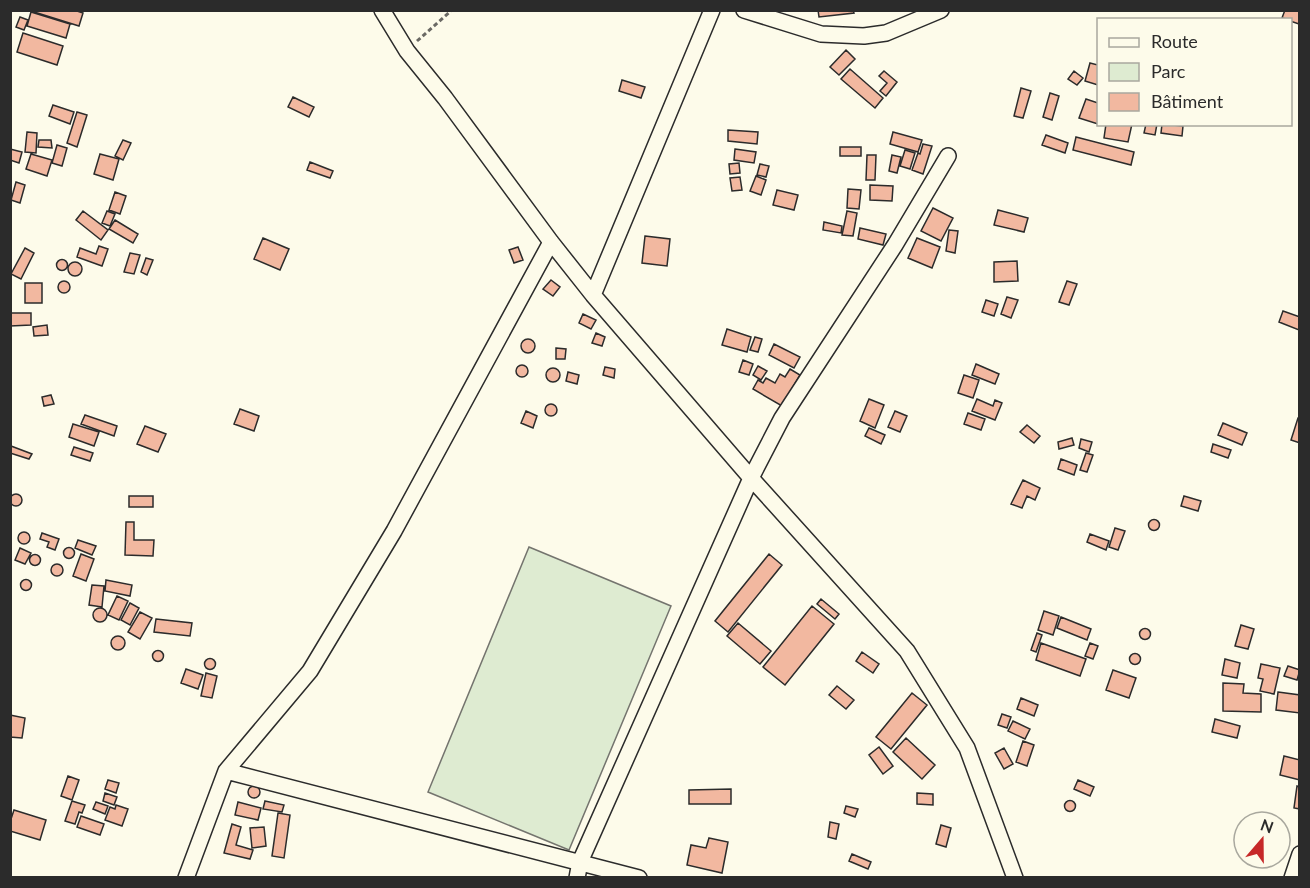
<svg xmlns="http://www.w3.org/2000/svg" width="1310" height="888" font-family="Lato,sans-serif">
  <rect width="100%" height="100%" fill="#fdfbea"/>
  <path fill="#deebd1" stroke="#74746e" stroke-width="1.5" d="M529,547L671,606L569,850L428,792Z"/>
  <path fill="#f2b8a0" stroke="#2b2b2b" stroke-width="1.5" d="M74,10L83,13L79,26L31,11Z
    M818,10H853L854,13L819,17Z
    M1285,10H1300L1299,24L1290,21V20L1282,18Z
    M31,12L70,24L66,38L27,26Z
    M20,17L28,20L24,30L16,27Z
    M23,33L63,46L57,65L17,52Z
    M846,50L855,59L839,75L830,67Z
    M1090,63L1098,65V85L1085,81Z
    M850,69L883,98L875,108L841,79Z
    M884,71L897,82L886,96L880,91L887,83L879,76Z
    M1074,71L1083,78L1077,85L1068,79Z
    M622,80L645,87L641,98L619,91Z
    M1021,88L1031,91L1023,118L1014,116Z
    M1050,93L1059,96L1052,120L1043,117Z
    M293,97L314,107L309,117L288,107Z
    M1086,99L1098,103V124L1079,118Z
    M53,105L74,112L70,124L49,116Z
    M77,112L87,115L77,147L67,143Z
    M1106,124H1132L1128,142L1104,138Z
    M1146,124H1157L1155,135L1144,133Z
    M1162,124L1183,126L1182,136L1161,133Z
    M728,130L758,132L757,144L728,141Z
    M27,132L37,133L36,153L25,152Z
    M893,132L922,140L918,152L890,144Z
    M1046,135L1068,143L1065,153L1042,145Z
    M1076,137L1134,152L1131,165L1073,150Z
    M39,140H51L52,148L38,147Z
    M123,140L131,143L123,160L115,156Z
    M923,144L932,146L923,174L912,170L918,153L920,154Z
    M57,145L67,148L62,166L52,163Z
    M840,147H861V156H840Z
    M10,149L22,152L19,163L10,160Z
    M735,149L756,152L754,163L734,160Z
    M905,150L915,153L910,169L900,166Z
    M31,154L52,160L47,176L26,169Z
    M100,154L119,159L113,180L94,174Z
    M867,155H876L875,180H866Z
    M892,155L901,157L897,173L889,171Z
    M310,162L333,171L330,178L307,170Z
    M739,163L740,173L730,174L729,164Z
    M760,164L769,166L766,177L757,175Z
    M756,176L766,180L761,195L750,191Z
    M740,177L742,190L732,191L730,178Z
    M16,182L25,185L20,203L11,200Z
    M870,185L893,186L892,201L870,200Z
    M848,189L861,190L859,209L847,208Z
    M777,190L798,195L794,210L773,205Z
    M115,192L126,196L120,214L109,210Z
    M933,208L953,218L941,241L921,231Z
    M998,210L1028,218L1024,232L994,225Z
    M83,211L108,230L101,240L76,220Z
    M107,211L115,214L110,226L102,223Z
    M847,211L857,213L853,236L842,235Z
    M115,220L138,234L133,243L109,229Z
    M824,222L842,226L841,233L823,230Z
    M860,228L886,234L883,245L858,239Z
    M949,230L958,231L955,253L946,251Z
    M645,236L670,239L667,266L642,263Z
    M263,238L289,249L280,270L254,259Z
    M917,238L940,247L932,268L908,258Z
    M99,246L108,249L102,266L77,257L80,248L96,254Z
    M518,247L523,260L514,263L509,250Z
    M25,248L34,253L21,279L11,274Z
    M130,253L140,255L134,274L124,272Z
    M146,258L153,260L147,275L141,272Z
    M56.5 265a5.5 5.5 0 1 1 11 0a5.5 5.5 0 1 1-11 0Z
    M1017,261L1018,281L994,282V262Z
    M68 269a7 7 0 1 1 14 0a7 7 0 1 1-14 0Z
    M551,280L560,287L553,296L543,289Z
    M58 287a6 6 0 1 1 12 0a6 6 0 1 1-12 0Z
    M1067,281L1077,284L1069,305L1059,302Z
    M25,283H42V303H25Z
    M1007,297L1018,300L1011,318L1001,314Z
    M986,300L998,304L994,316L982,312Z
    M1283,311L1300,317L1299,330L1279,322Z
    M10,313H31V325L10,326Z
    M583,314L596,320L591,329L579,323Z
    M47,325L48,335L34,336L33,327Z
    M727,329L751,337L747,352L722,345Z
    M596,333L605,337L602,346L592,343Z
    M755,337L762,339L758,352L750,350Z
    M521 346a7 7 0 1 1 14 0a7 7 0 1 1-14 0Z
    M774,344L800,357L794,368L769,355Z
    M556,348L566,349L565,359H556Z
    M743,360L753,364L749,375L739,372Z
    M976,364L999,374L995,384L972,375Z
    M516 371a6 6 0 1 1 12 0a6 6 0 1 1-12 0Z
    M758,366L767,371L761,380L753,375Z
    M605,367L615,369L614,378L603,375Z
    M546 375a7 7 0 1 1 14 0a7 7 0 1 1-14 0Z
    M790,369L800,375L782,406L753,389L758,380L763,383L766,378L775,383L780,374L785,377Z
    M568,372L579,375L577,384L566,381Z
    M964,375L979,380L973,398L958,393Z
    M51,395L54,404L44,406L42,397Z
    M869,399L884,405L875,428L860,421Z
    M977,399L993,406L995,400L1002,403L995,420L972,411Z
    M545 410a6 6 0 1 1 12 0a6 6 0 1 1-12 0Z
    M240,409L259,416L254,431L234,424Z
    M526,411L537,416L533,428L521,423Z
    M895,411L907,416L900,432L888,427Z
    M968,413L985,419L981,430L964,424Z
    M85,415L117,426L114,436L81,424Z
    M1298,418H1300V443L1291,440Z
    M1223,423L1247,433L1242,445L1218,435Z
    M73,424L99,432L94,446L69,437Z
    M1027,425L1040,436L1034,443L1020,432Z
    M145,426L166,434L158,452L137,444Z
    M869,428L885,435L881,444L865,436Z
    M1072,438L1074,445L1059,449L1058,442Z
    M1081,439L1092,442L1089,452L1079,448Z
    M1213,444L1231,450L1228,458L1211,452Z
    M11,446L32,454L29,459L10,453Z
    M74,447L93,453L90,461L71,455Z
    M1086,453L1093,455L1087,472L1080,470Z
    M1061,459L1077,465L1074,475L1058,469Z
    M1023,480L1040,488L1035,500L1027,496L1022,508L1011,504Z
    M10 500a6 6 0 1 1 12 0a6 6 0 1 1-12 0Z
    M129,496H153V507H129Z
    M1184,496L1201,501L1198,511L1181,506Z
    M1148.5 525a5.5 5.5 0 1 1 11 0a5.5 5.5 0 1 1-11 0Z
    M126,522H134V540H154L153,556L125,555Z
    M1115,528L1125,531L1118,550L1109,547Z
    M18 538a6 6 0 1 1 12 0a6 6 0 1 1-12 0Z
    M42,533L59,539L55,550L47,547L49,542L40,539Z
    M1090,534L1109,541L1106,550L1087,542Z
    M78,540L96,546L92,555L75,548Z
    M63.5 553a5.5 5.5 0 1 1 11 0a5.5 5.5 0 1 1-11 0Z
    M20,548L31,553L25,564L15,560Z
    M81,554L94,559L86,581L73,576Z
    M769,554L782,565L728,632L715,621Z
    M29.5 560a5.5 5.5 0 1 1 11 0a5.5 5.5 0 1 1-11 0Z
    M51 570a6 6 0 1 1 12 0a6 6 0 1 1-12 0Z
    M20.5 585a5.5 5.5 0 1 1 11 0a5.5 5.5 0 1 1-11 0Z
    M106,580L132,585L130,596L105,591Z
    M92,585L104,586L102,607L89,605Z
    M117,596L128,601L119,620L108,615Z
    M821,599L839,614L835,619L817,604Z
    M130,603L139,608L130,625L121,620Z
    M812,606L834,624L785,685L763,667Z
    M93 615a7 7 0 1 1 14 0a7 7 0 1 1-14 0Z
    M1044,611L1059,616L1053,635L1038,630Z
    M140,612L152,618L140,639L128,632Z
    M1061,617L1091,629L1087,640L1057,628Z
    M156,619L192,623L190,636L154,632Z
    M738,623L771,651L760,664L727,636Z
    M1241,625L1254,629L1248,649L1235,646Z
    M1139.5 634a5.5 5.5 0 1 1 11 0a5.5 5.5 0 1 1-11 0Z
    M1037,633L1042,635L1036,652L1031,650Z
    M111 643a7 7 0 1 1 14 0a7 7 0 1 1-14 0Z
    M1041,643L1086,659L1080,676L1036,660Z
    M1090,643L1098,646L1093,659L1085,656Z
    M152.5 656a5.5 5.5 0 1 1 11 0a5.5 5.5 0 1 1-11 0Z
    M862,652L879,664L873,673L856,661Z
    M1129.5 659a5.5 5.5 0 1 1 11 0a5.5 5.5 0 1 1-11 0Z
    M204.5 664a5.5 5.5 0 1 1 11 0a5.5 5.5 0 1 1-11 0Z
    M1225,659L1240,663L1237,678L1222,675Z
    M1261,664L1280,668L1274,694L1260,691L1263,679L1258,678Z
    M1288,666L1300,670L1297,680L1284,676Z
    M186,669L203,675L198,689L181,683Z
    M1113,670L1136,678L1129,698L1106,690Z
    M206,673L217,676L212,698L201,696Z
    M1223,683L1244,684L1243,693L1261,694V712L1223,711Z
    M837,686L854,700L846,709L829,695Z
    M1278,692L1300,695V713L1276,710Z
    M912,693L927,705L891,749L876,737Z
    M1021,698L1038,705L1034,716L1017,709Z
    M1002,714L1011,717L1007,728L998,725Z
    M10,715L25,718L22,738L10,737Z
    M1215,719L1240,726L1237,738L1212,732Z
    M1013,721L1030,729L1025,739L1008,731Z
    M906,738L935,765L922,779L893,752Z
    M1023,741L1034,745L1027,766L1016,762Z
    M879,747L893,766L883,774L869,755Z
    M1004,748L1013,764L1004,769L995,753Z
    M1284,756L1300,760V780L1280,775Z
    M68,776L79,780L72,800L61,796Z
    M108,780L119,783L116,793L105,789Z
    M1078,780L1094,787L1090,796L1074,789Z
    M248 792a6 6 0 1 1 12 0a6 6 0 1 1-12 0Z
    M1297,786L1300,787V809L1294,808Z
    M731,789V804H689V790Z
    M105,793L117,797L114,805L103,801Z
    M917,793L933,794V805L917,804Z
    M1064.5 806a5.5 5.5 0 1 1 11 0a5.5 5.5 0 1 1-11 0Z
    M72,801L85,805L82,813L79,812L75,824L65,821Z
    M265,801L284,805L282,812L263,809Z
    M96,802L108,806L105,814L93,809Z
    M238,802L261,808L258,820L235,815Z
    M116,805L128,809L122,826L105,820L110,807L115,809Z
    M846,806L858,809L855,817L844,813Z
    M14,810L46,820L40,840L10,831V822Z
    M278,813L290,815L284,858L272,856Z
    M81,816L104,824L100,835L77,827Z
    M830,822L839,824L836,839L828,837Z
    M232,824L241,827L236,845L253,850L250,859L224,853Z
    M941,825L951,828L946,847L936,844Z
    M264,827L266,846L252,848L250,828Z
    M709,838L728,842L722,873L687,865L691,845L706,848Z
    M852,854L871,862L868,869L849,861Z"/>
  <g fill="none" stroke-linecap="round" stroke-linejoin="round">
    <g stroke="#2b2b2b" stroke-width="18">
      <path id="street" d="M382,10L407,51L445,98L551,242L593,295L751,478L907,651L967,748L1015,878
        M744,10L821,34L864,36L886,33L941,10
        M593,295L712,10
        M226,771L639,878
        M186,878L226,771L310,671L394,531L551,242
        M577,878L580,862L751,478L782,418L895,245L948,156
        M1292,878L1300,854"/>
    </g>
    <path stroke="#6a6964" stroke-width="3" stroke-dasharray="4.5 3" stroke-linecap="butt" d="M417,41L452,10"/>
    <use href="#street" stroke="#fdfbea" stroke-width="15"/>
  </g>
  <rect width="1310" height="888" fill="none" stroke="#2b2b2b" stroke-width="24"/>
  <rect x="1097" y="18" width="195" height="108" fill="#fdfbea" stroke="#a9a89e" stroke-width="1.5"/>
  <rect x="1109" y="38" width="30" height="9" fill="#fdfbea" stroke="#a9a89e" stroke-width="1.5"/>
  <text x="1151" y="48" font-size="18" fill="#2b2b2b">Route</text>
  <rect x="1109" y="63" width="30" height="18" fill="#deebd1" stroke="#a9a89e" stroke-width="1.5"/>
  <text x="1151" y="78" font-size="18" fill="#2b2b2b">Parc</text>
  <rect x="1109" y="93" width="30" height="18" fill="#f2b8a0" stroke="#a9a89e" stroke-width="1.5"/>
  <text x="1151" y="108" font-size="18" fill="#2b2b2b">Bâtiment</text>
  <g transform="translate(1262 840) rotate(20)"><circle r="28" fill="#fdfbea" stroke="#a9a89e" stroke-width="1.5"/>
  <path d="M0-4.5L10 22L0 15L-10 22Z" fill="#c62828"/>
  <text y="-9" font-size="16" font-weight="bold" text-anchor="middle" fill="#2b2b2b">N</text>
  </g>
</svg>
